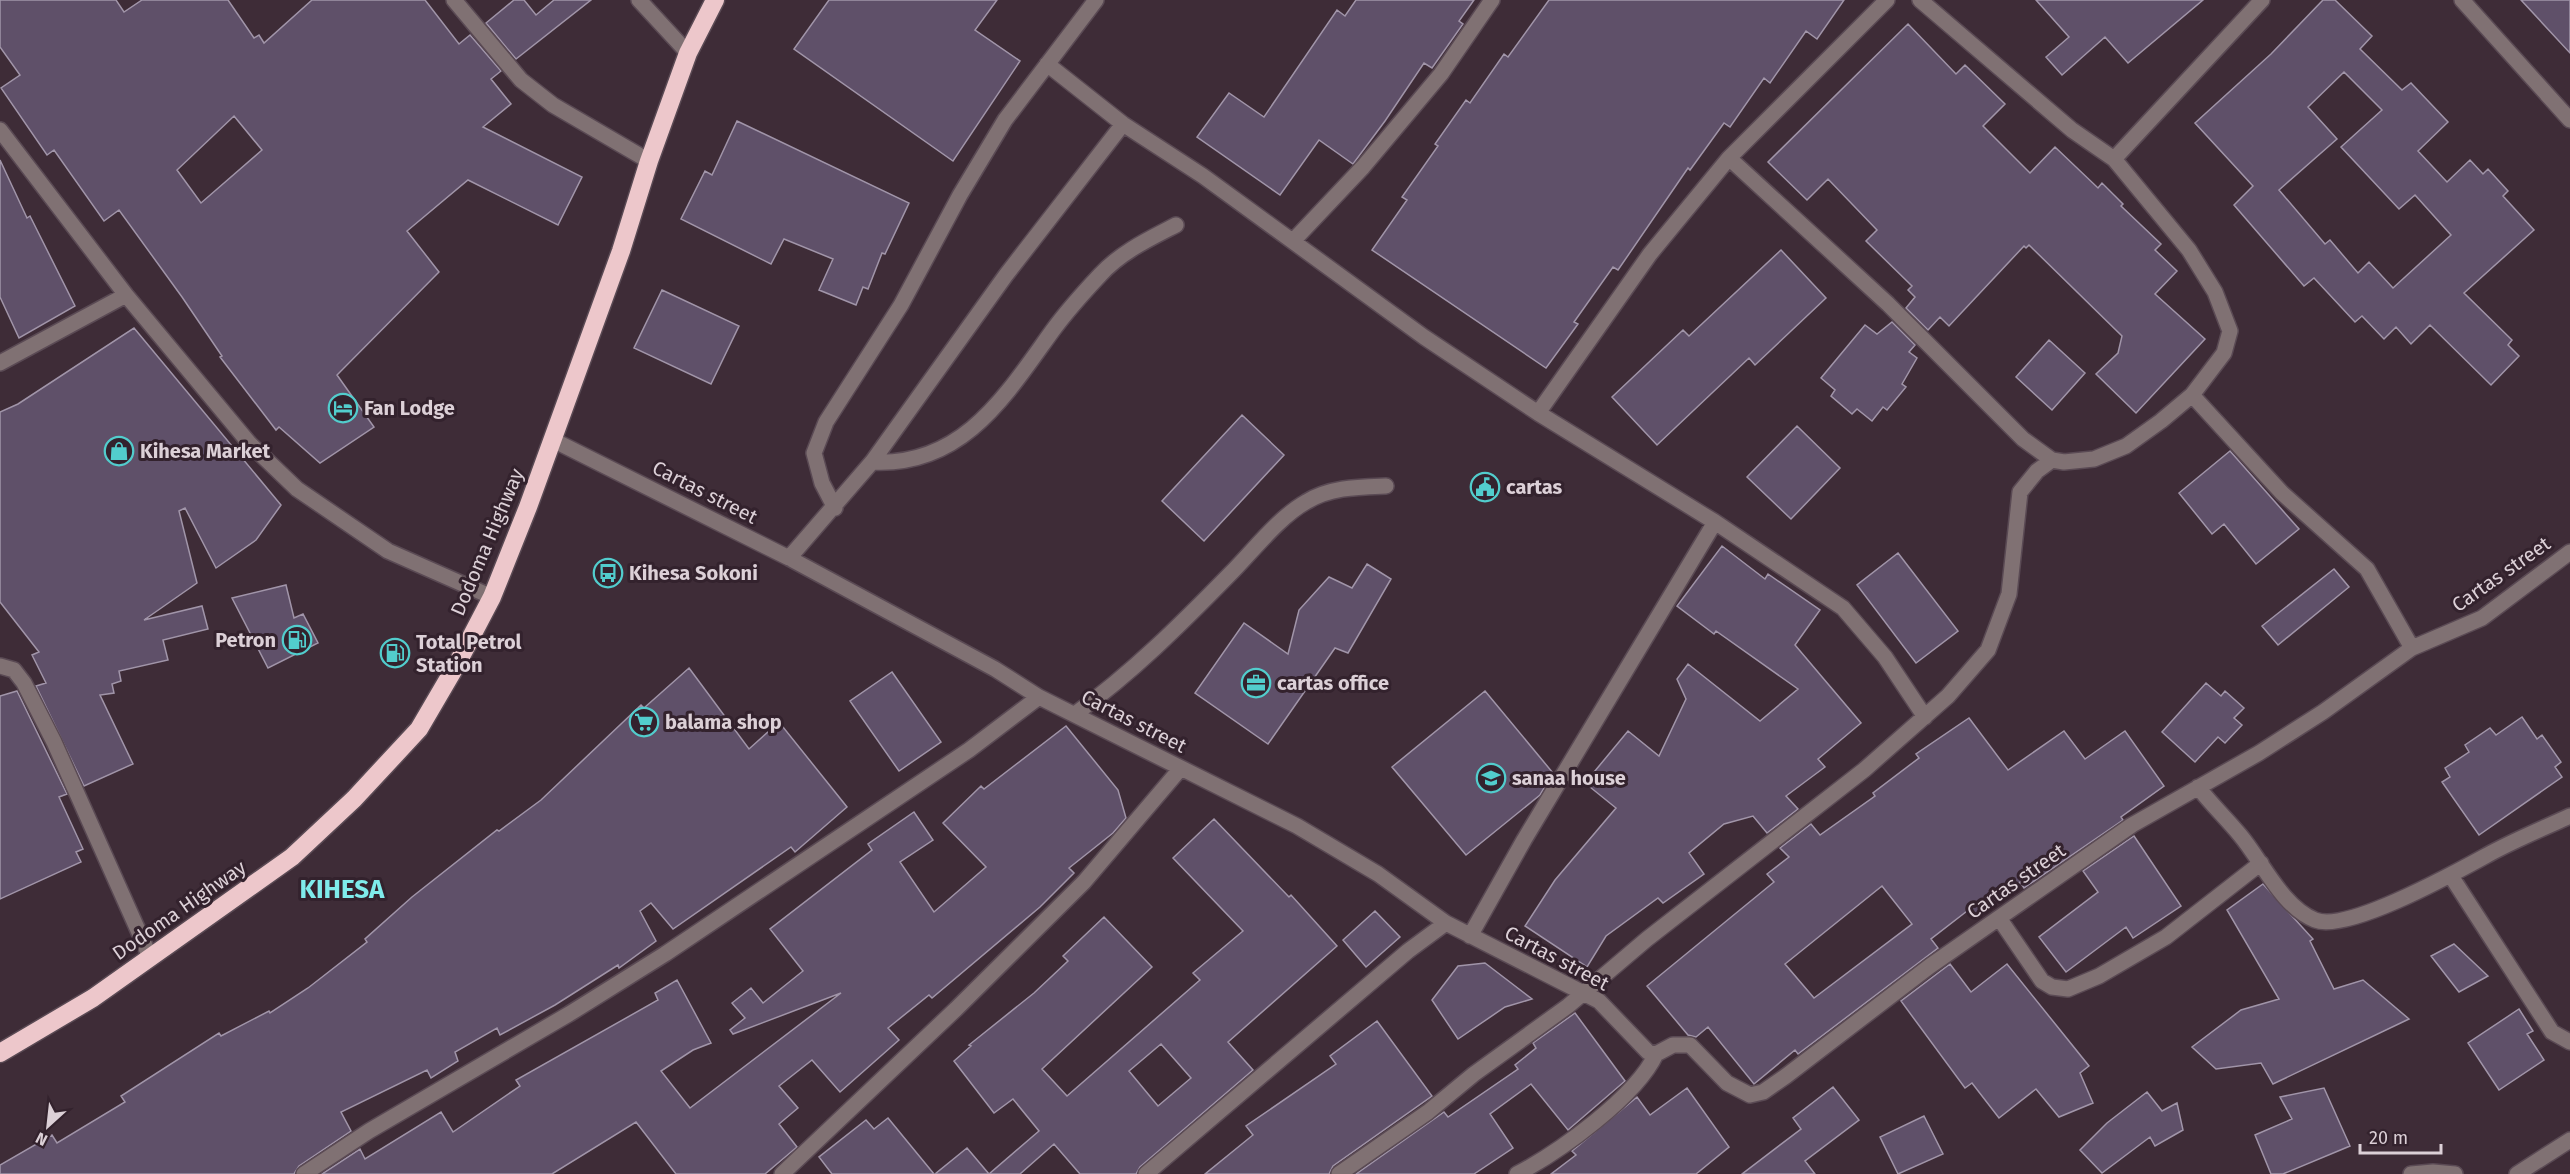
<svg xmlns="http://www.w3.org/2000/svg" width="2570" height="1174" font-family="'Fira Sans',sans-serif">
  <rect width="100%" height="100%" fill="#3e2c37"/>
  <path fill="#5f5069" stroke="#a195a9" stroke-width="1.5" fill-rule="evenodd" d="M0,0H116L124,12L142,0H228L254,38L259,35L264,43L312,0H425L459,44L470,35L501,71L491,79L511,104L483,127L582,177L558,225L468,180L407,231L439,272L337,375L374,427L320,463L279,427L276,430L220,357L222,356L182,297L119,210L104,221L54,150L47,155L1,88L20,75L0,47ZM234,116L262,150L201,203L177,170Z
    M514,0H524L536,15L554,0H591L516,59L486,23Z
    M829,0H997L975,30L1020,61L953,161L794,49Z
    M1356,0H1474L1459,21L1463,24L1432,68L1424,63L1385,121L1353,164L1319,140L1280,195L1197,137L1229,93L1264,117L1337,10L1345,16Z
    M1549,0H1844L1817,39L1806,31L1770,83L1764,78L1730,127L1724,123L1690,170L1688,168L1618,270L1613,267L1574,322L1578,324L1546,368L1372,250L1407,200L1402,197L1438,146L1435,144L1466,100L1470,103L1504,54L1508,57Z
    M2036,0H2203L2128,63L2105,37L2062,75L2046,57L2069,37Z
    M2323,0H2335L2372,36L2360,49L2402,90L2411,83L2448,122L2418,151L2447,182L2470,160L2483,174L2488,169L2508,191L2503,196L2534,230L2464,293L2512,340L2508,345L2519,356L2491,385L2430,325L2411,344L2396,327L2384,339L2362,316L2355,322L2314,278L2304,286L2234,205L2253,186L2195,123L2271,54ZM2344,72L2382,110L2341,147L2399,209L2415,195L2451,235L2393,288L2369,262L2358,273L2330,240L2325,244L2279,190L2337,139L2308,107Z
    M2521,0H2570V53Z
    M1908,24L1956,74L1965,65L2005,104L1983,126L2030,173L2055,147L2098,188L2102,183L2123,204L2121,206L2161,244L2155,250L2177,271L2155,294L2205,339L2136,413L2096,374L2118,353L2122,336L2029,245L2026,248L2024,246L1949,326L1940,317L1928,330L1906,308L1915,297L1908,290L1912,286L1866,241L1877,230L1828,179L1807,200L1768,162Z
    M737,121L909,203L885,254L882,253L868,289L863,287L856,305L819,290L833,259L784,239L771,264L681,219L705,171L712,175Z
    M0,160L27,218L30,216L75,306L19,338L0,297Z
    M1781,250L1826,298L1755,365L1749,358L1657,445L1612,397L1683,330L1689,336Z
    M662,290L739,326L711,384L634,348Z
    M1892,322L1915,345L1909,352L1917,358L1902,384L1906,387L1887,410L1883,407L1872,421L1857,409L1852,414L1831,396L1835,390L1821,378L1865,325L1877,334Z
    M134,328L281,505L256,540L216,568L185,508L179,511L197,583L144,620L202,606L208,629L163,640L168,660L119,671L121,681L112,684L114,693L100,695L133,764L84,786L36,686L46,683L32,655L39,652L0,602V412L18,404Z
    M2049,340L2085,373L2052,410L2016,377Z
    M1242,415L1284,455L1204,541L1162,501Z
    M1797,426L1840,468L1791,519L1747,477Z
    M2230,451L2299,529L2256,564L2224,524L2212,534L2179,493Z
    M1722,546L1765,579L1768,574L1820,610L1795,645L1861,723L1818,759L1825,767L1786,796L1798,809L1767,833L1753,816L1724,824L1689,853L1704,874L1663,903L1658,898L1606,936L1587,967L1525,926L1555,880L1616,808L1585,783L1628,731L1659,756L1686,699L1677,679L1688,664L1760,721L1798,689L1716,631L1714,634L1677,606Z
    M1898,553L1958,631L1916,663L1857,585Z
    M1367,564L1391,579L1348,653L1335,648L1268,744L1195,693L1244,623L1288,654L1299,610L1329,577L1352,588Z
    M2334,569L2349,587L2278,645L2262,626Z
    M286,585L294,618L303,614L318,643L268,668L232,598Z
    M689,668L749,749L779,722L847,807L795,852L791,847L673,929L651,903L640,911L656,941L619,968L618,965L555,1005L500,1035L497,1028L455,1052L458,1061L431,1078L427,1070L341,1112L351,1131L299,1166L294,1174H0V1165L52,1135L57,1143L125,1102L121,1096L219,1033L221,1036L269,1011L270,1013L308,988L367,942L365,939L412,897L497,830L499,831L541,800L641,705L644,708Z
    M892,672L941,742L899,771L850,701Z
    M2206,683L2221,696L2225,691L2244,708L2234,718L2242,725L2225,743L2218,737L2195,762L2162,732Z
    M17,691L67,794L59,797L83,849L76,852L81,862L0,899V696Z
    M1485,691L1553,773L1540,795L1466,855L1392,767Z
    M2522,717L2537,739L2542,735L2561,762L2555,767L2562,777L2479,835L2442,782L2450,777L2445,768L2469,752L2465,745L2490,728L2496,735Z
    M1969,718L2008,770L2064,731L2085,759L2125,731L2164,786L2121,817L2123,820L2024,888L2020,882L1976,915L1971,908L1931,939L1938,948L1798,1054L1795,1050L1754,1084L1708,1027L1696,1037L1688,1035L1647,986L1774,882L1767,874L1789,857L1780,848L1811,824L1820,835L1875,796L1873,793L1919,758L1916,754ZM1882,886L1912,924L1814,998L1785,964Z
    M1066,726L1118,790L1126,818L1113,833L1069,868L1074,873L1040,907L932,998L929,995L888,1028L899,1040L840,1092L812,1060L779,1086L798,1108L779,1124L797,1147L765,1174H676L636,1122L552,1174H322L360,1149L365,1159L441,1112L453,1132L520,1086L516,1080L658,1000L655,993L677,980L711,1043L693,1050L661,1071L690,1108L841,993L733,1034L730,1030L745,1018L732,1003L751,988L763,1003L803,971L770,929L872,850L868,844L914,812L933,840L900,862L934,912L986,867L943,823L981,786L984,789Z
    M1214,819L1289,897L1291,895L1337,946L1228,1042L1253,1070L1140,1167L1136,1174H1080L1054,1144L1020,1174H989L1039,1131L1013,1099L994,1113L954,1061L971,1046L969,1045L1034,993L1068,961L1063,956L1104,917L1152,967L1042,1069L1067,1096L1200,980L1193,973L1243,931L1173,858ZM1161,1044L1191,1078L1158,1106L1129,1071Z
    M2134,836L2181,906L2133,938L2126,927L2066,972L2039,937L2098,892L2083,871Z
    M2263,884L2313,939L2310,941L2334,989L2363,980L2409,1019L2273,1084L2261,1063L2216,1069L2192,1047L2241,1010L2279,999L2227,910Z
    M1375,911L1400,937L1366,967L1343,940Z
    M2454,944L2488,976L2459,992L2431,956Z
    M1485,963L1532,999L1505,1007L1458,1039L1432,1000L1458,966Z
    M1950,964L1971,992L2007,964L2089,1066L2080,1073L2093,1103L2059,1117L2036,1089L1999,1118L1972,1083L1965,1088L1901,1001Z
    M2519,1009L2533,1031L2527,1034L2544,1060L2499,1090L2468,1043Z
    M1575,1013L1625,1081L1568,1130L1531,1084L1490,1114L1513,1148L1474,1174H1356L1444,1112L1448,1117L1518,1069L1515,1065L1536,1048L1533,1043Z
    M1377,1021L1432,1096L1333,1166L1329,1174H1205L1253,1135L1246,1126L1336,1064L1330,1056Z
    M1833,1087L1859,1120L1805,1161L1815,1174H1742L1801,1129L1793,1118Z
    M1687,1088L1729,1147L1696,1174H1551L1576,1155L1572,1151L1637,1097L1650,1115Z
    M2324,1088L2350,1146L2283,1174H2271L2255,1135L2292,1119L2280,1097Z
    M2147,1092L2162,1111L2177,1103L2183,1130L2155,1146L2150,1137L2102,1173L2080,1150L2107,1123Z
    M1924,1116L1943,1154L1898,1174L1880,1137Z
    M888,1118L934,1174H832L819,1157L866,1120L874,1129Z
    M967,1148L989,1174H935Z"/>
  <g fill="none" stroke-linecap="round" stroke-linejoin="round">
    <g stroke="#5a4a54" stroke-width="18">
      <path id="minor" d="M454,0L521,80L553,105L649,161
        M639,0L688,53
        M2462,0L2570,120
        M1047,64L1123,124L1203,176L1424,337L1538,413L1715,522L1843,608L1885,657L1925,717
        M0,130L126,295L250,444L297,489L388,551L492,597
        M1729,158L1888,304L2023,439L2052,460L2064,462L2094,459L2126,446L2161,421L2192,395L2224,353L2230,331L2215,292L2189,250L2114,159L2072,130L1920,0
        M2114,159L2262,0
        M1293,241L1363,167L1441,74L1492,0
        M0,363L126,295
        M2192,395L2282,493L2367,569L2412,648
        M1538,413L1650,254L1729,158L1887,0
        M553,440L789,558L995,669L1039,697L1297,826L1378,874L1446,923L1599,1001L1648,1052L1656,1054L1673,1045H1690L1727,1083L1750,1095L1763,1092L1786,1076L1930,966L2132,825L2259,753L2323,712L2412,648L2482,618L2570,552
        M872,462C963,467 1006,395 1053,330C1067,311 1084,292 1100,275C1121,252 1149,239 1176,225
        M835,508L822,483L814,453L826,422L901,305L960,195L1005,120L1096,0
        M789,558L872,462L1006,275L1123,124
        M0,666L14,670L24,683L54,742L150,957
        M1075,714C1132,673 1181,624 1230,574C1252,552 1279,517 1306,502C1330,487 1359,487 1386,486
        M2198,787C2211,804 2226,818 2240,835C2262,861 2282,907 2315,920C2348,933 2458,871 2491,853C2517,839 2544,828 2570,816
        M2451,876L2552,1032L2570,1042
        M1999,918L2042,981L2052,987L2068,989L2099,976L2166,937L2261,863
        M1470,936L1524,840L1715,522
        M304,1174L369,1131L569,1014L665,954L969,750L1039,697
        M782,1174L956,1009L1084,882L1181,768
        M1146,1174L1408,951L1446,923
        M1339,1174L1428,1112L1474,1074L1568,1006L1647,939L1864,770L1948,696L1988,650L2009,594L2020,492L2037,471L2052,460
        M1517,1174C1559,1152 1636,1097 1656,1054
        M2411,1174L2433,1172L2455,1174
        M2517,1174L2570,1140"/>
    </g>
    <g stroke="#5a4a54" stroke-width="21">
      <path id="highway" d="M0,1053L93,998L292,857L354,799L419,729L457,664L492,597L528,507L621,251L649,161L688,53L715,0"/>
    </g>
    <use href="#minor" stroke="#807173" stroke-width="15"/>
    <use href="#highway" stroke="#edc7cb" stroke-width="18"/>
  </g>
  <defs>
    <g id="hotel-ring" transform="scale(1.5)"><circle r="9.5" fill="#33222d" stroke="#52cdcd" stroke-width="1.5"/><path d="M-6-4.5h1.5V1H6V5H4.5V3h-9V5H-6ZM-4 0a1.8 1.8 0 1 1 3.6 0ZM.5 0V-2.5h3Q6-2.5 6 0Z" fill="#52cdcd"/></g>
    <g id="shop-ring" transform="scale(1.5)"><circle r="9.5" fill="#33222d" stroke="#52cdcd" stroke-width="1.5"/><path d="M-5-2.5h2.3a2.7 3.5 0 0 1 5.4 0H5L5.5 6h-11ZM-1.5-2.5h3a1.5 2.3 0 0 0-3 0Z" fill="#52cdcd"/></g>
    <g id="civic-ring" transform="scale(1.5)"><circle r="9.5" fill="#33222d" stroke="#52cdcd" stroke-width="1.5"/><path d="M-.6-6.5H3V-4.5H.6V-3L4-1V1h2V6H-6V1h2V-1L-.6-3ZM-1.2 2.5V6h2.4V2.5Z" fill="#52cdcd"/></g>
    <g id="bus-ring" transform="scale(1.5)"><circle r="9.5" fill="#33222d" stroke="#52cdcd" stroke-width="1.5"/><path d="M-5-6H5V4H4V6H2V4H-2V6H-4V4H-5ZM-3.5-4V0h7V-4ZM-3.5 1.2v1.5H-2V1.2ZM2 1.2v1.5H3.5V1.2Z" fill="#52cdcd"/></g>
    <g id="fuel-ring" transform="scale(1.5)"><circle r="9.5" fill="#33222d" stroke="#52cdcd" stroke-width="1.5"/><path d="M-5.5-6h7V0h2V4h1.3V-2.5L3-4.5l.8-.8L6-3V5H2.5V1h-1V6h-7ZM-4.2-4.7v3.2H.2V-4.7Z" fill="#52cdcd"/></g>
    <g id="office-ring" transform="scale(1.5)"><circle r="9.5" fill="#33222d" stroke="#52cdcd" stroke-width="1.5"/><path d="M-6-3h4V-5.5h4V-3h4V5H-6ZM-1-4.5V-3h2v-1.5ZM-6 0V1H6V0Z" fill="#52cdcd"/></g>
    <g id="supermarket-ring" transform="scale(1.5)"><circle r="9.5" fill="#33222d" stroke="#52cdcd" stroke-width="1.5"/><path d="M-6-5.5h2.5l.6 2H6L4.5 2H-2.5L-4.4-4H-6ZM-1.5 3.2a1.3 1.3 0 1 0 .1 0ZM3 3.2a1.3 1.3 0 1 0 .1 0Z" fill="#52cdcd"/></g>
    <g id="university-ring" transform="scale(1.5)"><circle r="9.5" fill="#33222d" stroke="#52cdcd" stroke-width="1.5"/><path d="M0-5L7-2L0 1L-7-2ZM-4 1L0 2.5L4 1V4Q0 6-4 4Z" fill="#52cdcd"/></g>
  </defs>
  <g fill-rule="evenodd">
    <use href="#hotel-ring" x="343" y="408"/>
    <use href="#shop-ring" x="119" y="451"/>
    <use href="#civic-ring" x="1485" y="487"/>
    <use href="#bus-ring" x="608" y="573"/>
    <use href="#fuel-ring" x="297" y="640"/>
    <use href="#fuel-ring" x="395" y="653"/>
    <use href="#office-ring" x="1256" y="683"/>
    <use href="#supermarket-ring" x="644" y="722"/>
    <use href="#university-ring" x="1491" y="778"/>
  </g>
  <g text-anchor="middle" stroke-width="6" stroke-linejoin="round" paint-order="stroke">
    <g font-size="20" font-weight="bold" fill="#dcd0d7" stroke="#33222d" text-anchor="start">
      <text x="364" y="415">Fan Lodge</text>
      <text x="140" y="458">Kihesa Market</text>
      <text x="1506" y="494">cartas</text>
      <text x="629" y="580">Kihesa Sokoni</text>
      <text x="276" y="647" text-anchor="end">Petron</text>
      <text x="416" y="649">Total Petrol<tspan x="416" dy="23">Station</tspan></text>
      <text x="1277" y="690">cartas office</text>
      <text x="665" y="729">balama shop</text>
      <text x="1512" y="785">sanaa house</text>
    </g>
    <g font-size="20" fill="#dcd0d7" stroke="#33222d">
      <text transform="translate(705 492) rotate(27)" y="7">Cartas street</text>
      <text transform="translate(487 542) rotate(-67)" y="7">Dodoma Highway</text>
      <text transform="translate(2501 574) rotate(-35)" y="7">Cartas street</text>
      <text transform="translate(1134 721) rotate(27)" y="7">Cartas street</text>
      <text transform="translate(2016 881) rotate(-35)" y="7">Cartas street</text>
      <text transform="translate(179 910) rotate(-35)" y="7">Dodoma Highway</text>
      <text transform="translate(1557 958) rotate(28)" y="7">Cartas street</text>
    </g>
    <g font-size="26" font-weight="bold" fill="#7febeb" stroke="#33222d">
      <text x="342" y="898">KIHESA</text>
    </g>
  </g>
  <g transform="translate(48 1126) rotate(207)" stroke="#33222d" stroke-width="4.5" paint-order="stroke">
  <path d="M0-4.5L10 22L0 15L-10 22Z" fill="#dcd0d7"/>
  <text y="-9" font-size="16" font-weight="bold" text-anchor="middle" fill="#dcd0d7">N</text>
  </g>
  <path d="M2360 1144v9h81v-9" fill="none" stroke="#dcd0d7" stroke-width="3"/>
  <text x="2369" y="1144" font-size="18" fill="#dcd0d7" stroke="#33222d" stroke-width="4.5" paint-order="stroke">20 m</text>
</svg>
